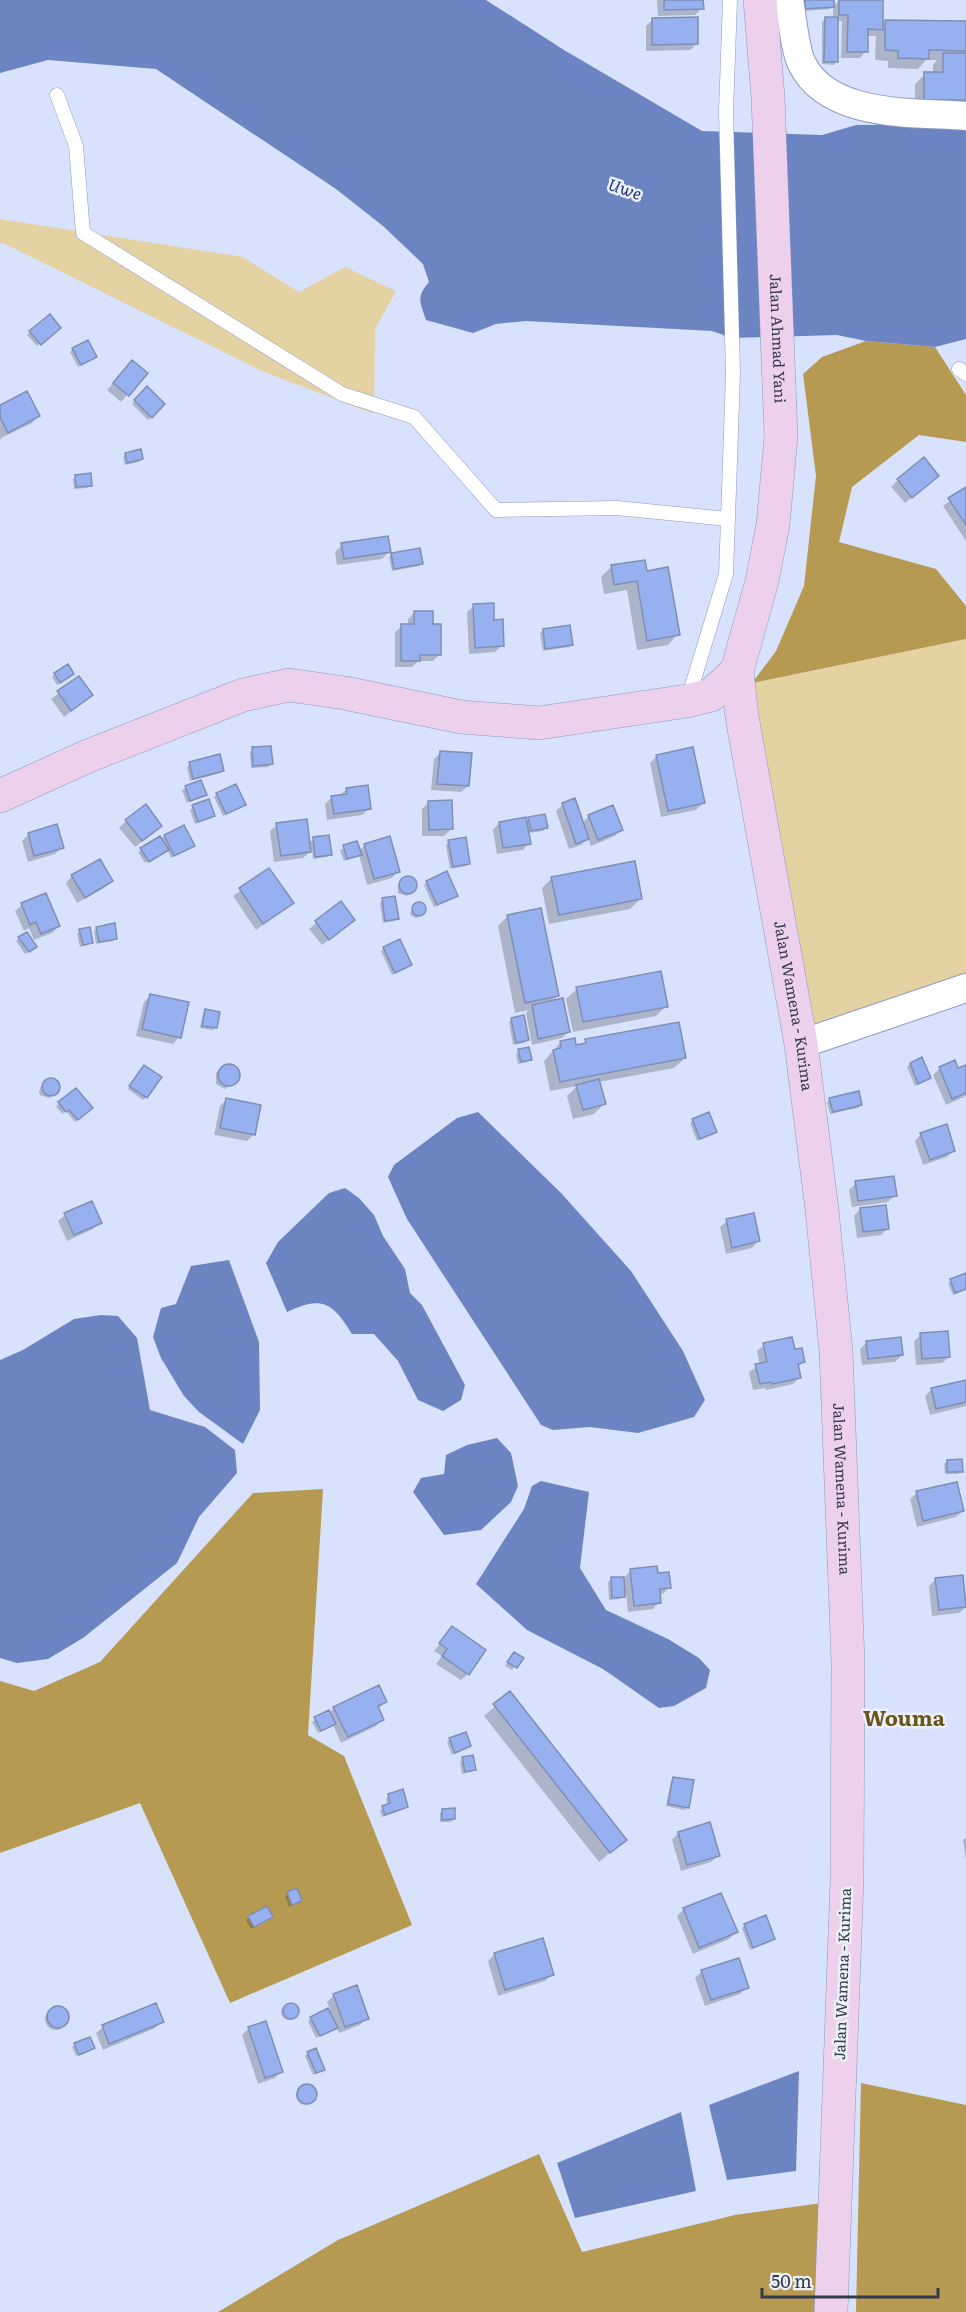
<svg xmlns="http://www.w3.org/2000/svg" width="966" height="2312" font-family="Literata,serif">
  <rect width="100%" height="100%" fill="#d8e2fc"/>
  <path fill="#e5d2a3" d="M0,219L243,257L299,292L345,267L396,291L375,329L374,414L262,371L3,243L0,244Z
    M966,639V975L806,1034L752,683Z"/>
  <path fill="#b79a52" d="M866,341L935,347L966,395V442L919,435L852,487L839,542L936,569L966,606V639L752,683L776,651L804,586L816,476L803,374L822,357Z
    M323,1489L308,1735L344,1756L412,1925L230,2003L140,1803L0,1853V1681L34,1691L100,1662L253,1493Z
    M861,2083L966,2105V2312H856Z
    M539,2154L582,2252L735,2215L822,2203L820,2312H218L338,2240Z"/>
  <path fill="#6c84c1" d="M0,0H486L564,50L702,131L822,135L856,125H935L966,129V339L935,347L866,341L837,335L732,338L712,331L526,321L496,324L473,333L426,320C420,302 416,297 429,282L423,264L383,226L336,189L156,69L48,60L0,73Z
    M478,1112L561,1193L631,1271L683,1351L705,1400L694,1417L638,1433L590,1427L553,1430L541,1425L407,1219L388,1177L394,1165L457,1118Z
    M345,1188L359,1198L374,1215L383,1236L405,1269L410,1293L422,1305L465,1385L461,1400L443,1411L418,1400L398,1361L374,1334H352C333,1303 322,1295 287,1312L266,1263L278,1242L329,1193Z
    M229,1260L259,1342L260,1410L243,1444L199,1412L184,1396L161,1358L153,1337L161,1308L176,1304L191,1266Z
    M101,1315L118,1316L137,1338L150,1410L205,1427L235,1450L237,1473L199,1517L177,1563L83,1638L48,1659L17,1663L0,1658V1360L23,1350L74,1319Z
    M497,1438L511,1453L518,1486L511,1502L481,1530L444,1535L413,1492L421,1478L444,1474L446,1455L467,1445Z
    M541,1481L589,1492L580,1568L606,1610L668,1639L699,1658L710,1670L706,1688L674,1706L659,1708L603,1669L527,1630L476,1584L524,1509L532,1486Z
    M799,2071L796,2171L727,2180L709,2105Z
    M681,2112L696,2191L575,2218L557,2163Z"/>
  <path fill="#0003" d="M657,0H702V8L695,15L658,16Z
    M802,0H832L833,7L839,0L882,26L886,21L966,23V110H915V84L925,74H933V65L937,60H926L918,69L888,68V61L875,60L876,36H867L866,51L860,58H841L842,21H836V62L834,65L822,64V22L825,19H833V7L830,9L803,11Z
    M653,19L697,44L690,50L646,51V26Z
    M56,331L37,346L27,335L30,332Z
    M73,349L96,357L78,367L70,352Z
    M126,368L146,373L121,402L107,390Z
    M147,389L163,404L148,420L132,404Z
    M0,407L38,416L32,423L1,438L0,441Z
    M126,454L142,459L139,462L125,465L123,457Z
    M76,476L90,485L87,488L74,489L73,479Z
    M898,480L930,482L905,503L891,487Z
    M966,489V541L943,506Z
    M342,545L389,552L382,559L337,565L335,552Z
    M392,554L422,563L419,566L392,571L389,557Z
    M611,567L646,573L678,634L668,645L637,650L627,590L604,594L601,577Z
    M474,606L493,621L502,645L495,652L469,654L467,612Z
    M415,612L432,626L440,654L433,661H418L412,667H395V632L402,626H408V619Z
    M543,630L572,644L569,647L543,651L540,633Z
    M55,674H72L57,685L52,677Z
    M78,678L91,695L64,717L51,699Z
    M253,749L271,764L268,767L251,768L250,752Z
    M440,753L468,786L461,792L431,790L434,759Z
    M657,756L703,803L696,810L661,817L650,763Z
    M190,764L223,770L220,773L190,781L187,767Z
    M200,782L205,795L187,803L182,790Z
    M347,789L369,809L362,815L327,820L325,804L332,797L339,796Z
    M217,794L244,805L223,816L214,797Z
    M574,800L582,823L589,816L621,829L615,836L591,846L588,838L581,845L569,849L556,811L562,805Z
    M428,803L451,829L444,836H422V809Z
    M193,807L213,815L195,824L190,810Z
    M529,818L546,828L543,831L528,833L529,843L523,850L497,854L493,830L499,823L526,822Z
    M126,821L154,832L135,847L119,828Z
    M277,825L309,843L314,839L330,854L327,857L313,859L312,850L303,858L274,862L270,831Z
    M29,834L62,847L55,854L28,862L22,841Z
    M165,836L193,846L171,858L167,849L145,863L138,852Z
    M449,842L469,863L466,866L450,869L446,845Z
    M356,843L359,851L365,845L398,871L392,878L367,885L359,855L344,861L340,850Z
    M269,870L292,903L256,930L233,896Z
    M72,876L111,881L104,888L77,903L66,883Z
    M410,877L414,880V889L407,896L398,893V884L405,878Z
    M552,878L641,898L630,909L549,924L542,888Z
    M427,882L456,895L434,907L424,885Z
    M383,900L397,918L394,921L383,923L380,903Z
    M341,903L347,926L322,945L309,929Z
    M418,904L424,906V913L417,918L411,916L410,913Z
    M22,905L59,926L52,933L34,940L29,928L24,931L15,911Z
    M508,916L558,996L551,1002L569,1032L562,1038L532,1045L526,1013L529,1010L515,1013L498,926Z
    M97,928L116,938L113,941L96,944L94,931Z
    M80,931L91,942L88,945L80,947L77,934Z
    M19,938L32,950L25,954L16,941Z
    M384,948L410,964L392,975L381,951Z
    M577,989L666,1006L656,1016L573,1032L566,999Z
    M151,995L179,1037L173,1044L136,1036L144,1002Z
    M206,1010L216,1028L213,1030L200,1028L203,1013Z
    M512,1019L527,1040L524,1043L513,1045L509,1022Z
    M586,1041L685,1058L674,1068L599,1082L605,1103L594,1114L573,1119L567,1096L577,1086L550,1091L544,1061L560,1043L575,1047L581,1046Z
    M519,1051L530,1060L527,1062L518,1064L516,1054Z
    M229,1064L238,1069V1080L225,1089L216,1084V1073Z
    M910,1064L930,1078L915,1086L907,1067Z
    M966,1066V1096L946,1105L933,1075L940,1068L957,1070Z
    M141,1070L146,1097L143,1100L128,1089Z
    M48,1080H53L58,1087L56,1092L49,1098L40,1095L39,1091L41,1086Z
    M75,1090L88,1111L75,1122L66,1111L62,1114L56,1106Z
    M830,1099L861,1105L858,1108L830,1114L827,1102Z
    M226,1100L254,1134L247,1141L214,1135L220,1106Z
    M708,1114L715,1132L697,1141L690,1123Z
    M921,1134L954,1150L947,1157L923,1165L915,1141Z
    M856,1183L895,1195L888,1202L852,1207L849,1190Z
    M860,1209L888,1228L881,1235L857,1238L854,1216Z
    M65,1215L100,1222L93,1229L67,1241L58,1221Z
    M727,1221L758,1241L752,1248L726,1254L720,1227Z
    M966,1275V1290L953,1295L948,1283Z
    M921,1335L949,1357L942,1363L916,1365L914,1341Z
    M867,1342L902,1355L895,1362L862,1365L860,1349Z
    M764,1345L794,1351L803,1362L797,1368L799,1378L793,1384L766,1390L765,1388L753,1390L749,1372L760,1365L757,1351Z
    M966,1381V1406L930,1415L925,1396L932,1389Z
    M947,1461L961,1471L958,1474H945L944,1464Z
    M917,1493L963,1511L956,1517L917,1527L910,1499Z
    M631,1570L656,1575L669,1587L663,1594H659V1602L653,1609L628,1612L626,1594L620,1599L609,1600L608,1582L611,1579L624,1578Z
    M936,1579L966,1607L959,1613L932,1616L929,1586Z
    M452,1628L468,1674L461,1680L436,1664L442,1656L434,1651Z
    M511,1657L521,1658L512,1670L505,1666Z
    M510,1693L625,1840L599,1862L484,1716Z
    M385,1702L379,1708L382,1719L376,1726L341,1743L333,1725L318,1733L312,1722L329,1713L334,1708Z
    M450,1740L470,1746L452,1755L447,1742Z
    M463,1759L474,1769L471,1772L462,1774L460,1762Z
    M674,1778L687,1807L684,1810L666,1806L671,1781Z
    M388,1796L407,1806L404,1809L382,1817L380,1810L388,1806L386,1799Z
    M443,1810L454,1819L451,1822H440V1813Z
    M678,1833L718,1856L711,1862L681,1871L672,1840Z
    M966,1838V1859L963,1840Z
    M288,1893L300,1901L289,1907L285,1896Z
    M684,1909L736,1932L729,1939L693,1954L677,1916Z
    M249,1917H271L251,1929L246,1920Z
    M745,1925L774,1939L750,1950L742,1928Z
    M542,1940L552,1974L545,1981L498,1996L488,1961L494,1955Z
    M702,1971L747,1987L740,1994L705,2006L695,1978Z
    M334,1995L367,2018L360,2025L339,2033L336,2027L316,2038L308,2021L330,2009L327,2002Z
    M281 2012a8 8 0 1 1 16 0a8 8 0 1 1-16 0Z
    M155,2005L162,2022L155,2028L103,2050L96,2033L103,2027Z
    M45 2019a11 11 0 1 1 22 0a11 11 0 1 1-22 0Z
    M265,2023L281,2071L275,2078L258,2084L242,2035L248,2029Z
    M75,2045L93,2048L76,2056L72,2047Z
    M308,2053L323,2069L320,2072L313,2075L305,2056Z
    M296 2096a9 9 0 1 1 18 0a9 9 0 1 1-18 0Z"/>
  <path fill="#96b0f0" stroke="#7f8eb5" stroke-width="1.5" d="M664,0H703L704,9L664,10Z
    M805,0H834V7L805,9Z
    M839,0H883V30L868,29V52H847L848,15H839Z
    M698,17V44L652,45V18Z
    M825,17H838V62H824Z
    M885,20L966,21V51L929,50V59L898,58V51L885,50Z
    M943,53H966V100H924V72H943Z
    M50,314L61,328L41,345L29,331Z
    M88,340L97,357L81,365L72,348Z
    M132,360L148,373L129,396L113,383Z
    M147,386L165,404L152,418L134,400Z
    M27,391L40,416L8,433L0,417V405Z
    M141,449L143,459L127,463L125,453Z
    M924,457L939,476L912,498L897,479Z
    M91,473L92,486L76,487L75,475Z
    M966,487V525L948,498Z
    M388,536L391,552L344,559L341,543Z
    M420,548L423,564L394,569L391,553Z
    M645,560L647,571L668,567L680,635L647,641L637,581L614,585L611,565Z
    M494,603V620L503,619L504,646L475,648L473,604Z
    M414,611H433V624H441V655H420V661H401V624H414Z
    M570,625L573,645L545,649L543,629Z
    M68,664L74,674L60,683L54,673Z
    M79,676L93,695L71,711L57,691Z
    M271,746L273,764L253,766L252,747Z
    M693,747L705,803L668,811L656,755Z
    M440,751L472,753L469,786L437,784Z
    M220,754L224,771L193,779L189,762Z
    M201,780L207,795L190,801L185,786Z
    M236,784L246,805L226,814L216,793Z
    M368,785L371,809L334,814L331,796L347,794L346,788Z
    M575,798L589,839L576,844L562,803Z
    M209,799L215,816L198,822L192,805Z
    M452,800L453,829L429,830L428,801Z
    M146,804L162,826L142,841L125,820Z
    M613,805L623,830L598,840L588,815Z
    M545,814L548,828L531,831L528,817Z
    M526,817L531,844L503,848L499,822Z
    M307,819L311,852L281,856L276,823Z
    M57,824L64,848L34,856L28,833Z
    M184,825L195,846L174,856L164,835Z
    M329,835L332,855L315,857L313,837Z
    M160,836L169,850L149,862L140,848Z
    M390,836L400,872L374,879L364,844Z
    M466,837L470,864L453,867L448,840Z
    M357,841L362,855L347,859L343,845Z
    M100,859L113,881L85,898L71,875Z
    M635,861L642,899L559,915L551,877Z
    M269,868L294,903L263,924L239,888Z
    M447,871L458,896L437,905L426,881Z
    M399 885a9 9 0 1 1 18 0a9 9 0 1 1-18 0Z
    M46,893L60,926L41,934L36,922L30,925L21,903Z
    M395,896L399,919L385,921L382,898Z
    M341,901L355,920L329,940L315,921Z
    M412 909a7 7 0 1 1 14 0a7 7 0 1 1-14 0Z
    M541,908L559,996L525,1003L507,915Z
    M115,923L117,939L99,942L96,927Z
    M90,927L93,943L83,945L79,929Z
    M27,932L37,947L29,952L18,937Z
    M400,939L412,965L395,973L383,947Z
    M661,971L668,1007L583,1022L576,987Z
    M150,994L189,1002L181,1038L142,1029Z
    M563,998L570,1032L538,1039L532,1005Z
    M205,1009L220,1012L217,1028L202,1026Z
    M524,1015L529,1040L516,1043L511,1018Z
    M679,1022L686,1058L560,1082L553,1050L561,1048L560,1041L575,1038L576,1045L586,1043L585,1039Z
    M529,1047L532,1060L521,1062L518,1049Z
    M922,1057L931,1078L918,1084L910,1063Z
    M955,1060L958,1068L966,1065V1093L952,1099L939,1067Z
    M218 1075a11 11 0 1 1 22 0a11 11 0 1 1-22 0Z
    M144,1065L162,1077L147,1098L129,1086Z
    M42 1087a9 9 0 1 1 18 0a9 9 0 1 1-18 0Z
    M599,1079L606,1104L583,1110L576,1085Z
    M76,1088L93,1108L78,1120L69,1110L66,1112L58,1102Z
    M859,1091L862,1105L833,1112L829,1098Z
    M226,1098L261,1105L255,1135L220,1128Z
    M709,1112L717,1132L700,1139L692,1119Z
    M947,1124L955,1151L930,1160L920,1133Z
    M894,1176L897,1196L858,1201L855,1181Z
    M92,1201L102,1223L74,1235L64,1213Z
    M886,1205L889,1229L863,1232L860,1208Z
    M754,1213L760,1241L732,1248L726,1219Z
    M966,1273V1289L955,1293L950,1279Z
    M948,1331L950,1357L922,1359L920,1333Z
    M792,1337L795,1349L802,1348L805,1362L798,1364L801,1378L772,1384L771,1382L760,1384L755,1364L767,1362L763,1343Z
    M901,1337L903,1355L868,1359L866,1341Z
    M966,1380V1402L936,1409L931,1388Z
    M962,1459L963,1472H947V1460Z
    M957,1482L964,1511L923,1521L916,1491Z
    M657,1566L658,1573L669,1572L671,1588L660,1589L661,1603L634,1606L630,1569Z
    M963,1575L966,1607L939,1610L935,1578Z
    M611,1577H624L625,1597L612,1598Z
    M452,1626L486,1650L469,1675L442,1656L447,1649L439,1643Z
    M514,1652L524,1658L517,1668L507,1662Z
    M379,1685L387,1702L378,1706L384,1720L348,1737L333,1707Z
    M510,1691L627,1840L610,1853L493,1704Z
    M329,1710L336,1724L321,1731L314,1717Z
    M466,1732L471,1746L455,1753L449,1738Z
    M473,1755L476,1770L465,1772L462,1757Z
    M673,1777L694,1780L689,1808L668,1804Z
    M403,1789L408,1807L385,1815L382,1806L390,1803L388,1794Z
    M455,1808V1819L442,1820V1809Z
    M710,1822L720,1856L687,1865L678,1832Z
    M297,1888L302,1901L292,1905L287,1892Z
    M721,1893L738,1932L699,1948L683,1908Z
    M267,1906L273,1917L254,1927L248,1916Z
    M766,1915L775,1939L753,1948L744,1924Z
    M543,1938L554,1975L505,1990L494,1953Z
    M739,1958L749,1988L711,2000L701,1970Z
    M357,1985L369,2019L345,2027L333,1994Z
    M283 2011a8 8 0 1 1 16 0a8 8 0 1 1-16 0Z
    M156,2003L164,2022L109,2044L102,2025Z
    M47 2017a11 11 0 1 1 22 0a11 11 0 1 1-22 0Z
    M328,2008L338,2028L320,2036L310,2017Z
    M266,2021L283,2072L265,2078L248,2027Z
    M90,2037L95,2048L79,2055L74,2043Z
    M316,2048L325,2070L316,2073L307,2052Z
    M297 2094a10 10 0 1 1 20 0a10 10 0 1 1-20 0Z"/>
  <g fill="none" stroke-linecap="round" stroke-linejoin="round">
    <g stroke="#8b9bc2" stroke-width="15">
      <path id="lane" d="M57,95L76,146L83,233L342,394L414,417L496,510L617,508L728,519L726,574L688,699
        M959,369L966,374
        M728,519L733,373L726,112L730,0"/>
    </g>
    <g stroke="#8b9bc2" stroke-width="30">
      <path id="street" d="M789,0C792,16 795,51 802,64C829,118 913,112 966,116
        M801,1044L966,988"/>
    </g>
    <g stroke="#8b9bc2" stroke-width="34">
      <g id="secondary">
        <path id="s1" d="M760,0L768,97L781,437L773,525L762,581L737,671L742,717L801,1044L822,1210L836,1351L848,1662L847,1879L831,2312"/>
        <path d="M0,796L88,756L243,695L289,685L345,693L461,717L539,723L687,701L711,695L737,671"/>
      </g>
    </g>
    <use href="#lane" stroke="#fff" stroke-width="14"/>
    <use href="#street" stroke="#fff" stroke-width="28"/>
    <use href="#secondary" stroke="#ecd0ec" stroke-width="33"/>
  </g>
  <g text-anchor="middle" stroke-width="5" stroke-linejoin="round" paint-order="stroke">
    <g font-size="15" fill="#343a4b" stroke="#ecf0f8">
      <text dy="5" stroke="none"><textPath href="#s1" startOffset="339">Jalan Ahmad Yani</textPath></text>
      <text dy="5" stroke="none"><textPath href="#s1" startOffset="1016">Jalan Wamena - Kurima</textPath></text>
      <text dy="5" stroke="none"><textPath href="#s1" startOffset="1502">Jalan Wamena - Kurima</textPath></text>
      <text transform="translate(843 1974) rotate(-88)" y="5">Jalan Wamena - Kurima</text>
    </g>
    <g font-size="16" font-style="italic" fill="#1c3079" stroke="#ecf0f8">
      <text transform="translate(625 189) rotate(19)" y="6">Uwe</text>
    </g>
    <g font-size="21" font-weight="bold" fill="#6a541a" stroke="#ecf0f8">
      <text x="904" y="1726">Wouma</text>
    </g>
  </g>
  <path d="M762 2288v9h176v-9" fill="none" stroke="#343a4b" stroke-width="3"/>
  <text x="771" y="2288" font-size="18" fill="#343a4b" stroke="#ecf0f8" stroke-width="4.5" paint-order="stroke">50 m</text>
</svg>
